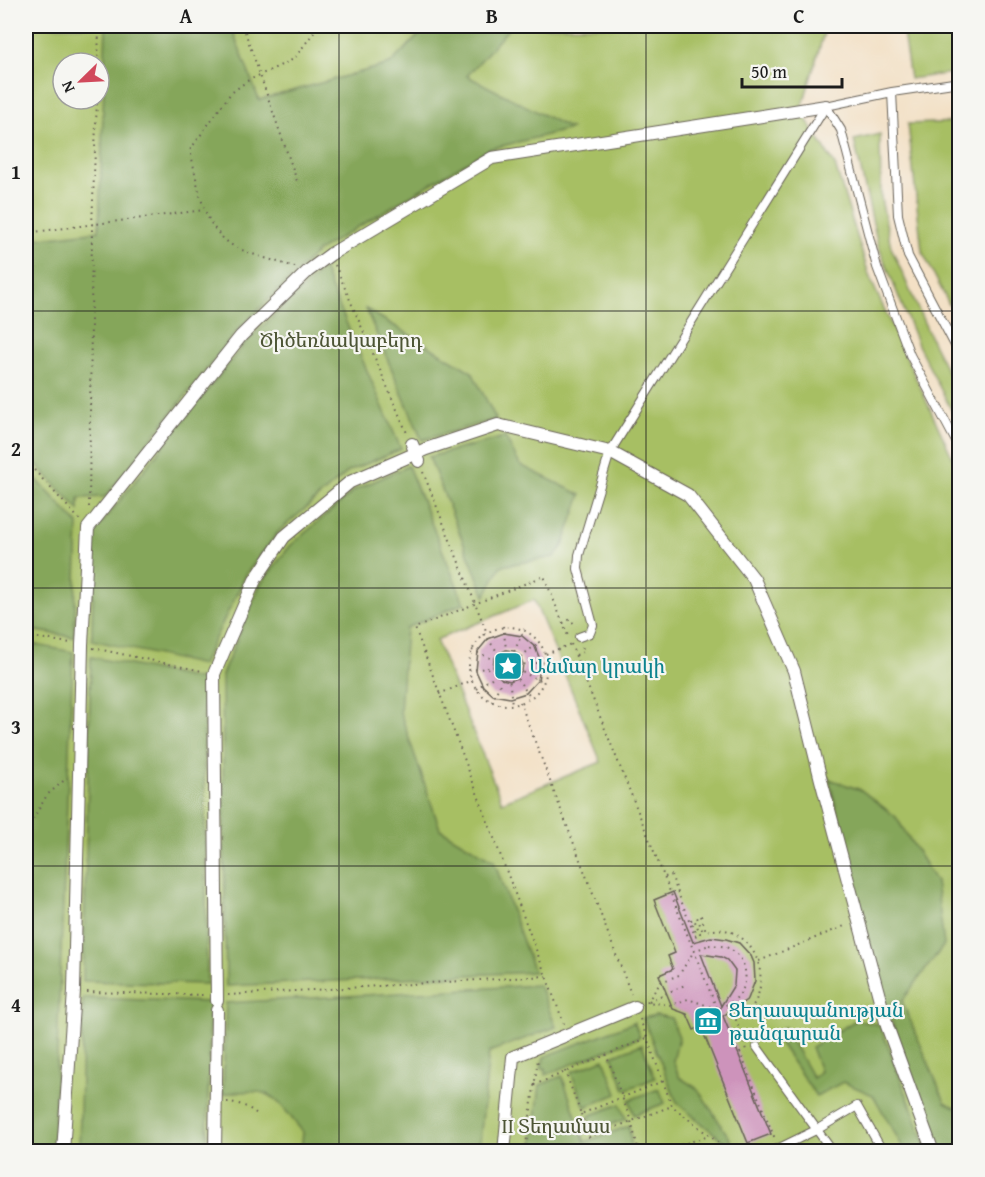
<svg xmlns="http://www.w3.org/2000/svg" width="985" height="1177" font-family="'Gentium Book Plus','Noto Serif Armenian',serif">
  <rect width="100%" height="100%" fill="#f6f6f2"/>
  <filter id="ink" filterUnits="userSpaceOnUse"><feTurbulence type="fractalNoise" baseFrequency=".0167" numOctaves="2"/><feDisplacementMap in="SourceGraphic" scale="12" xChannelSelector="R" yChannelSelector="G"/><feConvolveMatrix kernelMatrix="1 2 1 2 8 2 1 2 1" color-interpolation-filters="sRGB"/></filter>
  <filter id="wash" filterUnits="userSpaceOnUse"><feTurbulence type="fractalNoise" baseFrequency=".008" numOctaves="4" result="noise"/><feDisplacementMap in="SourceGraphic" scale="24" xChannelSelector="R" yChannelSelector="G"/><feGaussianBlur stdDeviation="1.35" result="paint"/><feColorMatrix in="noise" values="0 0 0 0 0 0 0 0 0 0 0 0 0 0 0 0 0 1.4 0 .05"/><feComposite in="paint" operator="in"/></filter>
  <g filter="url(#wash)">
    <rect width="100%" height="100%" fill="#f3e0c5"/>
    <path fill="#a7bf64" stroke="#626e40" stroke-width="1.5" fill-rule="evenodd" d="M26,26H826L801,111L835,165L870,278L959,472V1151H26ZM63,63H99V99H63ZM534,600L601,762L502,802L436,640Z
      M902,26H959V72L910,79Z
      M959,122H960L959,324L922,251L908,124Z
      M880,134L881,199L891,247L933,343L959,395V425L918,345L878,245L854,140Z"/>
    <path fill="#85a65a" stroke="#50613b" stroke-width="1.5" d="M106,26H231L259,100L390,64L428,26H511L467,76L571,129L489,149L319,250L236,332L105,497L79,498V510L26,453V240L99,231Z
      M323,269L401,449L349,471L279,531L247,573L202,665L92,640L94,533L245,343Z
      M366,309L472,372L496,419L422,440Z
      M505,437L520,465L581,495L563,546L554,557L501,566L485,596L429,457Z
      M408,466L464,603L406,628L400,712L440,829L494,861L534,972L226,986L222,675L260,585L290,546L355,490Z
      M26,468L78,524L74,637L26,629Z
      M26,643L73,652L53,1151H26Z
      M91,657L203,680L207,984L83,981Z
      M829,779L861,790L896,817L936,882L944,945L902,1001L945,1102L959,1109V1151H939L882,994Z
      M539,985L556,1027L489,1052L479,1151H301L303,1132C272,1095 274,1086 223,1094L226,1003Z
      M83,998L210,1002L207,1151H79Z
      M656,1015L671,1018L679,1037L673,1061L679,1077L698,1089L730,1139L732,1148L677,1103L643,1018Z
      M856,1020L880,1025L928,1151H905L873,1095L843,1082L816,1096L775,1036L784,1027L813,1078L820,1071L811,1047Z
      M634,1022L640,1037L545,1075V1068L541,1069L544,1057Z
      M642,1044L655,1078L625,1090L612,1056Z
      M604,1059L617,1094L585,1107L571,1072Z
      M562,1076L585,1142L629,1126L632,1151H532L540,1085Z
      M659,1089L665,1103L634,1115L629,1100Z
      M620,1104L626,1119L594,1131L589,1116Z"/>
    <g id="blocks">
      <path fill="#cd93bb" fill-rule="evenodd" d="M504,633L522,636L535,647L541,662L538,680L526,693L510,698L493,695L483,686L476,671L478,651L488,639ZM506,650L513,651L520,656L523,664L522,671L517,678L510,681L502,679L496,674L493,667L494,659L499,653Z
        M673,892L693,942L711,937L726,939L739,943L751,956L754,963L755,981L748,999L723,1016L771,1134L748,1143L701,1027L694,1030L687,1014L673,1009L659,975L673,969L668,956L675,953L654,900ZM701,954L721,957L727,960L735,971L734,985L721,1006Z"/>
    </g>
  </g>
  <g filter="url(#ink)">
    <use href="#blocks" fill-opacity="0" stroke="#676157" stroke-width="1.5"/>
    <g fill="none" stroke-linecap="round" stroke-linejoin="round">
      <g stroke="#676157" stroke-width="10">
        <path id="service" d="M892,92L898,215L908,256L960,355
          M826,106L841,130L877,267L910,355L960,449
          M579,637L590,633L593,625L578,569L579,555L610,452L826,106L892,92L960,82
          M757,1047L833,1152
          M771,1152L818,1129L857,1106L883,1152"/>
      </g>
      <g stroke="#676157" stroke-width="14">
        <path id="pedestrian" d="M412,444L419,461
          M217,1001L214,674L255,580L284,537L350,482L426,449L498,425L610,452L688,495L754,579L794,671L821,780L887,1026L933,1152
          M63,1152L74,991L82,645L88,528L241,336L308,271L331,254L492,158L826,106
          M215,1152L217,1010
          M504,1152L513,1057L635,1007"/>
      </g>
      <path stroke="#676157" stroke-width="2" stroke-dasharray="1.5 4.5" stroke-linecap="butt" d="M243,26L297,181
        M98,63L99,26
        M26,233L204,210
        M335,265L407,433
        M295,267C279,262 240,252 229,243C200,222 198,182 190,150L230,94L247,81L294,59L314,32L316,26
        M26,461L80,520
        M423,472L487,633
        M89,507L92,226L97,99
        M563,623L571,619L575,627
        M503,626L507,656
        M469 666a39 39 0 1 1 78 0a39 39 0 1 1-78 0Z
        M484,634L502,658
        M26,636L70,643
        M571,644L717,1009
        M93,648L202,671
        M472,650L499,662
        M546,654L571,644
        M576,655L584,652L582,646
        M498 666a10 10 0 1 1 20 0a10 10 0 1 1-20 0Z
        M512,657L524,629
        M516,660L540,642
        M518,665L548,662
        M469,670L498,667
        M517,670L544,682
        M514,674L531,698
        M509,676L512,705
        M476,689L500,672
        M439,694L473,680
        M492,702L504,675
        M520,702L631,994
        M26,829L29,826L47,795L67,778
        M665,877L671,875L695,936L697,935L691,920L694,919L700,933L703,932L697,917L701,916L706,931C712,930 720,929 725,930C766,940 774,1002 736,1020L746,1050
        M709,945C715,946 722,945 728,948C748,957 752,986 734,1000C730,1004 723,1006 717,1009L688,999L671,1005L647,1002L661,982L679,975L694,951Z
        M759,961L847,925
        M87,992L204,995
        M228,995L546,976
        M649,1001L685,985
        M640,1019L672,1106L730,1152
        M564,1024L415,628L544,576L568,636
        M740,1052L775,1139
        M606,1054L631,1121L639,1152
        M565,1071L581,1114L663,1081
        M534,1085L647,1038
        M227,1102C238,1102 251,1108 259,1116
        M581,1114L589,1137L672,1106
        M525,1152L538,1059
        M658,1152L709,1136
        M745,1152L762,1145"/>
      <use href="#service" stroke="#fff" stroke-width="8"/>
      <use href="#pedestrian" stroke="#fff" stroke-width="12"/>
    </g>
  </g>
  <path fill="none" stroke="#1c1c1c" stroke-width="1.5" stroke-opacity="0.55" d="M339,26V1152M646,26V1152M26,311H960M26,588H960M26,866H960"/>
  <defs>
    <g id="sight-square" transform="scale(1.5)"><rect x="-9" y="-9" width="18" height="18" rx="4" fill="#0f9aa8" stroke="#f6f6f2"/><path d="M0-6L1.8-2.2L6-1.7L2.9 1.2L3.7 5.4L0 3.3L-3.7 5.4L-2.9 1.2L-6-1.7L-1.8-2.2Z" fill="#fff"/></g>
    <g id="museum-square" transform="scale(1.5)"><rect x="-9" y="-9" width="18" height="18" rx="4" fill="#0f9aa8" stroke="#f6f6f2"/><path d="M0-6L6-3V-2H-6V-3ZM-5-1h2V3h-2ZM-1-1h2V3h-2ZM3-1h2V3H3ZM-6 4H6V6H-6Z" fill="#fff"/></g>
  </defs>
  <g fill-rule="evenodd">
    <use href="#sight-square" x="508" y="666"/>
    <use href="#museum-square" x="708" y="1021"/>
  </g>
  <g text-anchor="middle" stroke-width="4.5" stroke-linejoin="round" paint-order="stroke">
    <g font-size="20" fill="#4d5535" stroke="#f6f6f2">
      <text x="341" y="347">Ծիծեռնակաբերդ</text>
      <text x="556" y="1133">II Տեղամաս</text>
    </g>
    <g font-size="20" fill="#0d838f" stroke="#f6f6f2" text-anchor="start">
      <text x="529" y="673">Անմար կրակի</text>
      <text x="729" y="1017">Ցեղասպանության<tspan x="729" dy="23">թանգարան</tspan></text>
    </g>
  </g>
  <rect width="985" height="1177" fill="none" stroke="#f6f6f2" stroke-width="66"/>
  <g transform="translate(81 81) rotate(246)"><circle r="28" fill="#f6f6f2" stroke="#9f9f9c" stroke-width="1.5"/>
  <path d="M0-4.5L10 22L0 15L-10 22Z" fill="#d1495b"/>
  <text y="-9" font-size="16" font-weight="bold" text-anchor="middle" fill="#1c1c1c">N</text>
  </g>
  <path d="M742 78v9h100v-9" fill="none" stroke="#1c1c1c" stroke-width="3"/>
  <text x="751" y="78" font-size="18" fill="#1c1c1c" stroke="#f6f6f2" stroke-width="4.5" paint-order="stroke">50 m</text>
  <rect x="33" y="33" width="919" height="1111" fill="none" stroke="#1c1c1c" stroke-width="2"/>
  <g font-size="20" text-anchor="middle" font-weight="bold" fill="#1c1c1c">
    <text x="186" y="23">A</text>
    <text x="492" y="23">B</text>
    <text x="799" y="23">C</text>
    <text x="16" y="179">1</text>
    <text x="16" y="456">2</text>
    <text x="16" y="734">3</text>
    <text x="16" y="1012">4</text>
  </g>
</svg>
